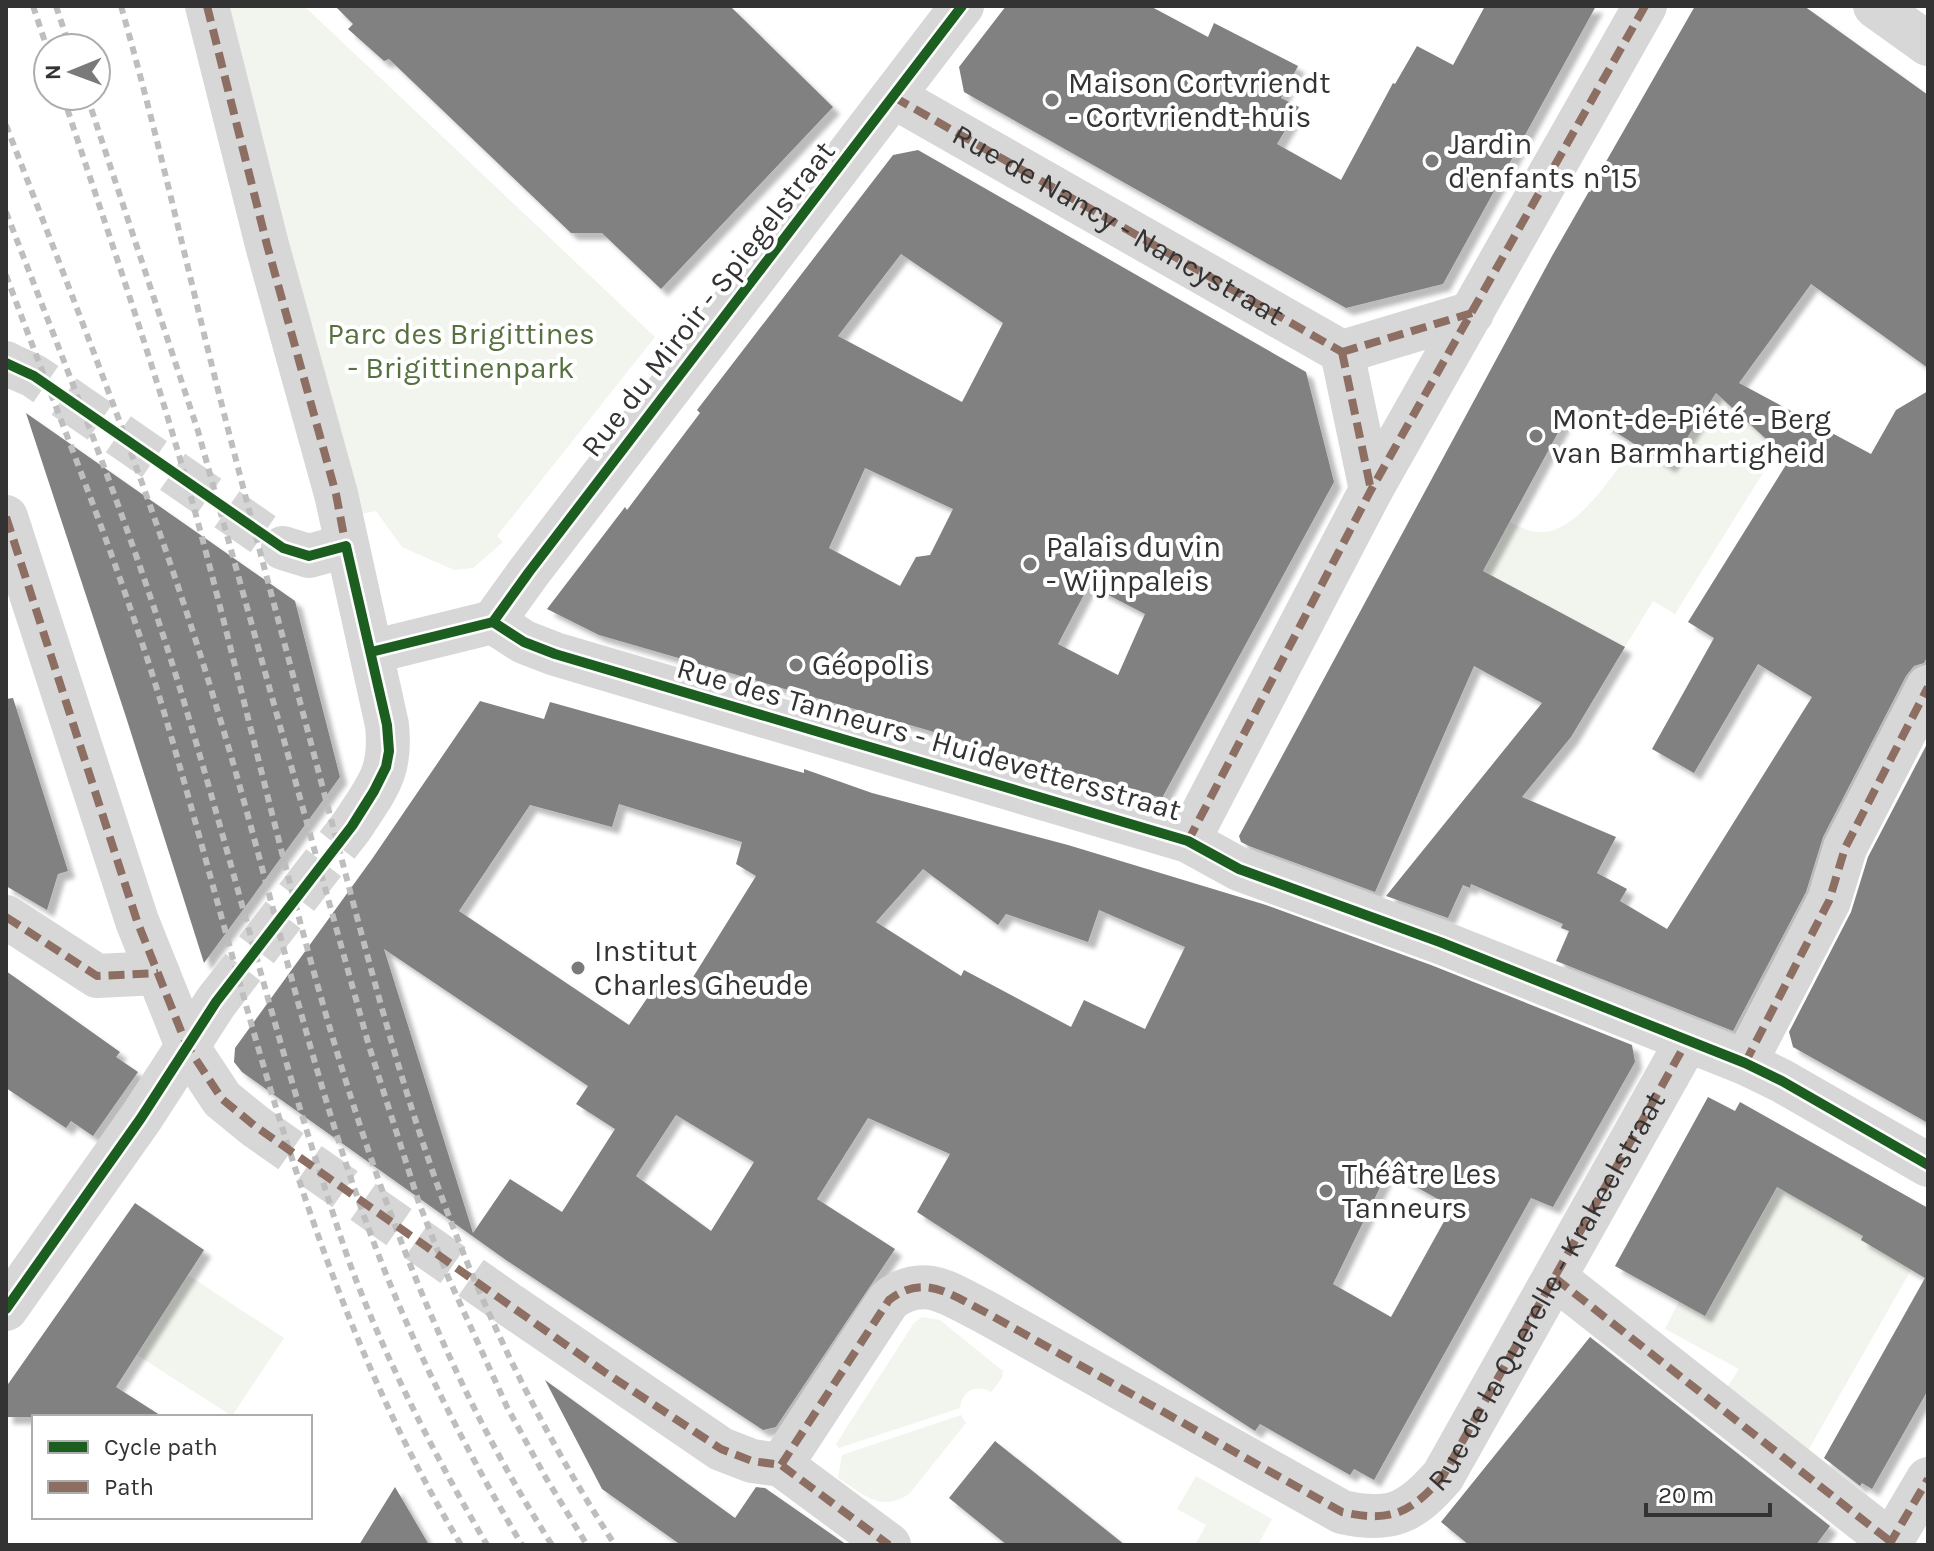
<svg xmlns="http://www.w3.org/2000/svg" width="1934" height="1551" font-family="Karla,sans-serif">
  <defs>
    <filter id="shadow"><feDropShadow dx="7" dy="7" stdDeviation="2" flood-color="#0004"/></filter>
  </defs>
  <rect width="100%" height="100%" fill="#fff"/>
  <path fill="#f1f5ed" d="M224,6H304L655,337L497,536L503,542L473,568L454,570L402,547L376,511L361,514Z
    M1716,393L1778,449L1675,614L1653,601L1625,647L1483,571L1510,522C1521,528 1532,533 1546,532C1581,527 1616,471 1635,444L1669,466Z
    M1777,1187L1863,1236L1862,1241L1911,1270L1805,1456L1722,1395L1739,1369L1665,1329L1679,1301L1705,1316Z
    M188,1275L284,1338L232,1416L137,1355Z
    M922,1317L940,1320L1003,1371L1002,1378L991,1392C977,1384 962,1390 960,1408L839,1448L836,1444L914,1323Z
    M961,1415L966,1423L909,1494C880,1513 864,1494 838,1478L842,1455Z
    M1196,1476L1272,1519L1258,1545H1195L1206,1525L1177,1509Z"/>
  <path fill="#818181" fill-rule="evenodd" filter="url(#shadow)" d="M335,6H730L833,107L661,289L602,233H571L389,59L384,61L348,29L353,24Z
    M1006,6H1150L1208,37L1214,23L1298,66L1281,98L1299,107L1277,144L1341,180L1393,83L1395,84L1417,46L1453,65L1485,6H1596L1443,284L1346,308L964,92L959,67Z
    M1695,6H1804L1928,95V368L1811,284L1739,383L1871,454L1896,410L1928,391V655L1924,663L1914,666L1906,676L1823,837L1806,892L1733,1031L1556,961L1569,931L1561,928L1563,924L1471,884L1470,888L1463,885L1448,918L1386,896L1542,703L1474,666L1375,892L1249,846L1241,842L1239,836L1552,256ZM1716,393L1789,460L1688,622L1714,638L1652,749L1694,773L1758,664L1812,697L1667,929L1620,901L1627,889L1597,873L1616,837L1522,797L1571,737L1625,647L1483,571L1573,405L1669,466Z
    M918,150L1306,372L1334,482L1162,798L599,635L547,609L625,507L627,510L700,413L697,410L893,155ZM901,254L1003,323L962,402L838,336ZM865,468L953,509L930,555L916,557L900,586L829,548ZM1089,585L1145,614L1118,675L1058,644Z
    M26,413L295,601L340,777L204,963L126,717Z
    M13,698L68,871L58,874L47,910L6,886V699Z
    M480,701L544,719L550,702L804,773V769L872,793L1068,845L1266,905L1431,965L1632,1045L1635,1062L1553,1207L1531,1198L1374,1480L1354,1469L1350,1475L1260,1424L1255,1431L917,1212L950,1154L868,1118L817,1199L895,1249L776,1427L763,1430L506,1260L242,1072L234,1062L235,1048L372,859ZM619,804L742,842L736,864L756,876L685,990L662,976L629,1025L459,911L530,805L612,827ZM923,869L998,925L1006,914L1088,942L1099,910L1185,947L1145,1029L1084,1000L1071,1027L964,970L961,976L876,922ZM384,949L588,1086L576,1104L615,1129L562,1212L510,1179L473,1233ZM676,1115L754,1162L711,1231L636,1176ZM1388,1171L1452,1207L1391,1317L1333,1284Z
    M1928,742V1123L1793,1047L1789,1032L1851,912L1868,857Z
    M6,971L120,1052L116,1057L138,1072L93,1136L71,1121L66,1128L6,1088Z
    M1708,1097L1735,1111L1740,1102L1928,1208V1390L1872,1489L1862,1483L1860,1486L1824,1458L1925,1278L1861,1240L1863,1236L1777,1187L1705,1316L1615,1266Z
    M135,1203L204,1250L116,1387L163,1417H6V1387Z
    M1590,1337L1830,1526L1816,1545H1469L1441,1522Z
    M545,1380L735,1518L756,1487L765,1488L847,1545H681L602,1489Z
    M995,1441L1125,1545H1007L949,1498Z
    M395,1487L429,1545H359Z"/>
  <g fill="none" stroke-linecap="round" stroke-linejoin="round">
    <path stroke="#d6d6d6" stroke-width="44" stroke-dasharray="44 22" stroke-linecap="butt" d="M7,364L34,376L283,548
      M216,1002L352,826
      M255,1126L510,1305"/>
    <g stroke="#d7d7d7" stroke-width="44">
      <path d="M207,6L267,245L336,494L387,725C392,773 377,787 352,826"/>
      <path d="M1875,6L1928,44"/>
      <path d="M894,97L1342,352"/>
      <path d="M1342,352L1371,490"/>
      <path d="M1342,352L1472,313"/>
      <path d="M6,363L7,364"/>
      <path d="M6,517L137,921L187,1046L222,1099L255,1126"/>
      <path d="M283,548L309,556L346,546"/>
      <path d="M493,622L529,572L962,6"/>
      <path d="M371,652L493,622L524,642L555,654L1188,841L1239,869L1440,942L1745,1063L1782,1081L1928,1165"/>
      <path d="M1188,841L1371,490L1645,6"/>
      <path d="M6,917L97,976L158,973"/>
      <path d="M1745,1063L1829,901L1845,848L1928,687"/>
      <path d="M1555,1278L1891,1542"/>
      <path d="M510,1305L721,1449L752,1461L781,1465L889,1545"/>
      <path d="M6,1309L141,1118L216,1002"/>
      <path id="s1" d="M781,1465L889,1300C925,1272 952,1296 987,1313L1342,1512C1391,1523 1411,1513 1443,1476L1687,1041"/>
      <path d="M1889,1545L1928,1479"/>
    </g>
    <path stroke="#bebebe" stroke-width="6" stroke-dasharray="8 6" stroke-linecap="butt" d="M33,6L48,51
      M56,6L70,48
      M121,6C153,118 179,232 207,346C245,499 287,651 327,804C362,935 395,1068 441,1195C486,1318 544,1436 615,1545
      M63,96C112,245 164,393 204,545C294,885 359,1245 552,1545
      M87,96L198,431L369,1046L419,1203L448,1277L507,1407L546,1478L587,1545
      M6,125C81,319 158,512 218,712C269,879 305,1052 364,1216C405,1331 460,1440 522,1545
      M6,212C71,380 139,548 190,722C233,866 269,1011 314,1154C329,1199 342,1246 360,1290C395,1378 439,1463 487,1545
      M6,275C62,426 124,575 169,729C251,1011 308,1290 461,1545"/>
    <g stroke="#8d6e63" stroke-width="8" stroke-dasharray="16 8" stroke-linecap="butt">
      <path d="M207,6L267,245L336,494L347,552"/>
      <path id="s2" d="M894,97L1342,352"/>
      <path d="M1342,352L1371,490"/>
      <path d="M1342,352L1472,313"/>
      <path d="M6,517L137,921L187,1046L222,1099L255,1126L603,1371L721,1449L752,1461L781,1465L889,1545"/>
      <path d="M1188,841L1371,490L1645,6"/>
      <path d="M6,917L97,976L158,973"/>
      <path d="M1745,1063L1829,901L1845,848L1928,687"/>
      <path d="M1555,1278L1891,1542"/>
      <path d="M781,1465L889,1300C925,1272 952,1296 987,1313L1342,1512C1391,1523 1411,1513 1443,1476L1687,1041"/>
      <path d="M1889,1545L1928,1479"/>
    </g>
    <g stroke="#fff" stroke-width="15">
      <path id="cycleway" d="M6,363L34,376L283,548L309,556L346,546L387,725L389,751L386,767L374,791L352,826L216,1002L141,1118L6,1309
        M493,622L529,572L962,6
        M371,652L493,622L524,642L555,654L1188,841L1239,869L1440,942L1745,1063L1782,1081L1928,1165"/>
    </g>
    <use href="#cycleway" stroke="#1b5e20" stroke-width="10"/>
  </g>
  <g fill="#7a7a7a" stroke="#fff" stroke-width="3">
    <circle cx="1052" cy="100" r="8"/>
    <circle cx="1432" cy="161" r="8"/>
    <circle cx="1536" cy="436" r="8"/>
    <circle cx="1030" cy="564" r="8"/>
    <circle cx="796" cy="665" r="8"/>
    <circle cx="578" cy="968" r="8"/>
    <circle cx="1326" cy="1191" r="8"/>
  </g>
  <g text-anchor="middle" stroke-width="8" stroke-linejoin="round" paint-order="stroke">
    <g font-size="30" fill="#333" stroke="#fff" text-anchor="start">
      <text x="1068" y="93">Maison Cortvriendt<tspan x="1068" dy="34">- Cortvriendt-huis</tspan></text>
      <text x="1448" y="154">Jardin<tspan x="1448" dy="34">d'enfants n°15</tspan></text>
      <text x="1552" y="429">Mont-de-Piété - Berg<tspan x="1552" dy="34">van Barmhartigheid</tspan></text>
      <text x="1046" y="557">Palais du vin<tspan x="1046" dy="34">- Wijnpaleis</tspan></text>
      <text x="812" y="675">Géopolis</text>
      <text x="594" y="961">Institut<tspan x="594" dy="34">Charles Gheude</tspan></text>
      <text x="1342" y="1184">Théâtre Les<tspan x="1342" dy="34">Tanneurs</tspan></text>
    </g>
    <g font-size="30" fill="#333" stroke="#fff">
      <text dy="10" stroke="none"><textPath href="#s2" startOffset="258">Rue de Nancy - Nancystraat</textPath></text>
      <text transform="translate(708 299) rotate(-52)" y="10">Rue du Miroir - Spiegelstraat</text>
      <text transform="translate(929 739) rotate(16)" y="10">Rue des Tanneurs - Huidevettersstraat</text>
      <text dy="10" stroke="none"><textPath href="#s1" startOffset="1038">Rue de la Querelle - Krakeelstraat</textPath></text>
    </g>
    <g font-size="30" fill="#56703f" stroke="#fff">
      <text x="461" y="344">Parc des Brigittines<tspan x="461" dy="34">- Brigittinenpark</tspan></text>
    </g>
  </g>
  <rect width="1934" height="1551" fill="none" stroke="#333333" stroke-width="16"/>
  <rect x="32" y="1415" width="280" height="104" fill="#ffffff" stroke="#adadad" stroke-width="2"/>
  <rect x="48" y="1441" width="40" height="12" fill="#1b5e20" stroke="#adadad" stroke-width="2"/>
  <text x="104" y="1455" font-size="24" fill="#333333">Cycle path</text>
  <rect x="48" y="1481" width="40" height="12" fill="#8d6e63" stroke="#adadad" stroke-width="2"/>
  <text x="104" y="1495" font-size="24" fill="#333333">Path</text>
  <g transform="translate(72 72) rotate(269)"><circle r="38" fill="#ffffff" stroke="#adadad" stroke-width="2"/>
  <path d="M0-6L14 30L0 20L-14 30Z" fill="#7a7a7a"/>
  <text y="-12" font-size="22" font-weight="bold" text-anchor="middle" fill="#333333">N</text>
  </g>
  <path d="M1646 1503v12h124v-12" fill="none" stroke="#333333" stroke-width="4"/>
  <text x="1658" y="1503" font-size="24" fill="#333333" stroke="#ffffff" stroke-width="6" paint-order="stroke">20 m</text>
</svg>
